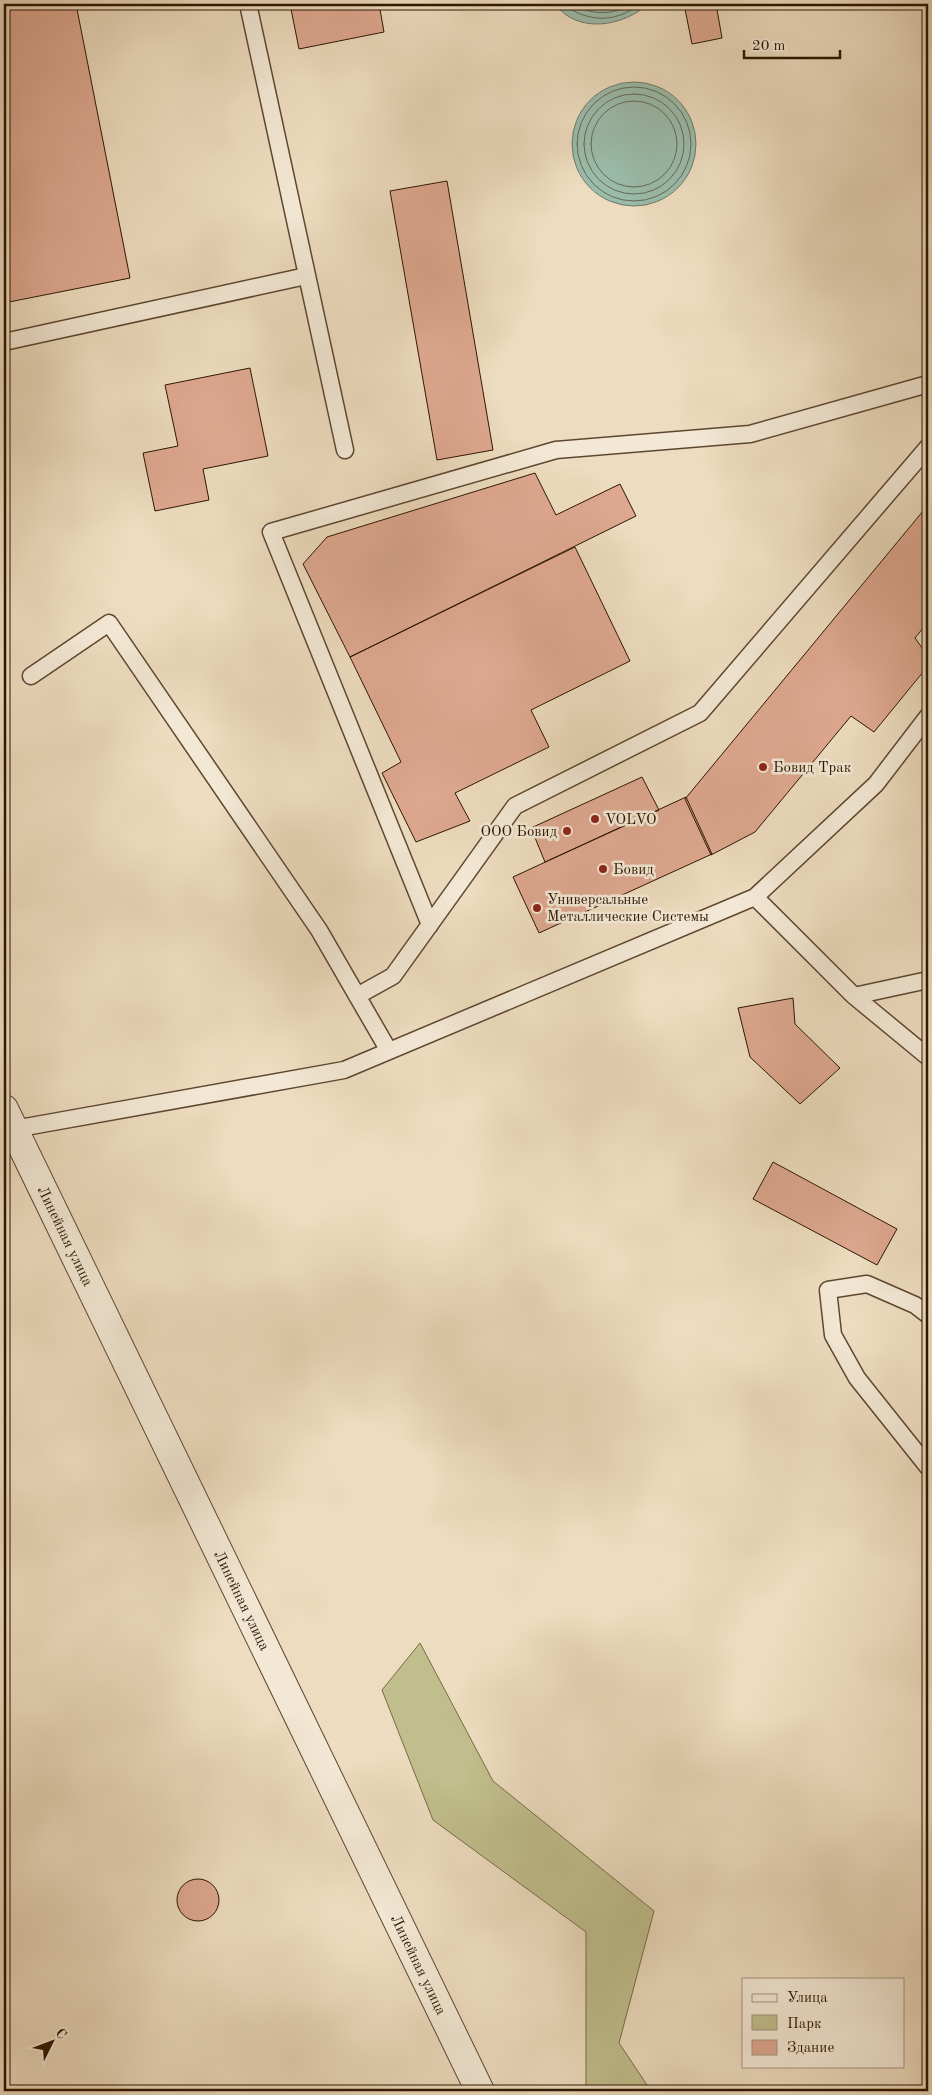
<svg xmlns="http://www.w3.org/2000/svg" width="932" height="2095" font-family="'Old Standard TT',serif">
  <rect width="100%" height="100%" fill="#eddcbf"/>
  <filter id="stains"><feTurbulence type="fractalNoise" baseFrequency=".004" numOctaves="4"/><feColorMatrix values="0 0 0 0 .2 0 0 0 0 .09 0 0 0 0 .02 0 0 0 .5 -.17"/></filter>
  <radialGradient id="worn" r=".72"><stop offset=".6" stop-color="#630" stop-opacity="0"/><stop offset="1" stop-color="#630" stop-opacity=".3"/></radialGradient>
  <path fill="#c0be8c" stroke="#766a46" d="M420,1643L493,1781L654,1911L619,2043L651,2091H586V1932L433,1820L382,1690Z"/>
  <path fill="#9abcab" stroke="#6e7967" d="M555,4H648C624,26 578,35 555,4Z
    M572 144a62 62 0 1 1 124 0a62 62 0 1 1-124 0Z"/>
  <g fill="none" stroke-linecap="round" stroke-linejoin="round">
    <path stroke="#646856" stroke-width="1" d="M562,4C588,22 614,24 640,4
      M573,4C589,15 614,16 630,4
      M577 144a57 57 0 1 1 114 0a57 57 0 1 1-114 0Z
      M584 144a50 50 0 1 1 100 0a50 50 0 1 1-100 0Z
      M591 144a43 43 0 1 1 86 0a43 43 0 1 1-86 0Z"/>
  </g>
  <path fill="#dea890" stroke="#2d1501" d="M4,4H76L130,278L4,303Z
    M290,4H379L384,32L299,49Z
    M684,4H716L722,38L692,44Z
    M447,181L493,450L437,460L390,191Z
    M250,368L268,456L203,469L209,500L155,511L143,453L178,446L165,385Z
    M535,473L556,515L620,484L636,516L350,657L303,564L327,537Z
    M928,505V622L915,638L928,656V666L874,732L851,716L755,832L711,855L685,799Z
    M575,547L630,661L531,710L549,747L455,793L470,821L416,842L382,773L401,762L350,657Z
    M642,777L659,810L545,862L531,828Z
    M686,797L712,854L539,933L513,877Z
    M793,998L795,1024L840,1068L800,1104L750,1057L738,1008Z
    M773,1162L897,1229L877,1265L753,1199Z
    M177 1900a21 21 0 1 1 42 0a21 21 0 1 1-42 0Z"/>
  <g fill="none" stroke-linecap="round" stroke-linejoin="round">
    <g stroke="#5d4730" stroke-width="19">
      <path id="service" d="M248,4L345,450
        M4,342L306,276
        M31,676L109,623L319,930L389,1051
        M755,897L854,996L928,1057
        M430,925L271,532L556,450L750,434L928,384
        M357,996L393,976L515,806L700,713L928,447
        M854,996L928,980
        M14,1129L344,1070L755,897L876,784L928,716
        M928,1315L915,1305L867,1284L828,1290L833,1335L857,1378L928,1467"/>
    </g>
    <g stroke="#5d4730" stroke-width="30">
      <g id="tertiary">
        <path id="s1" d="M4,1109L480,2091"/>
      </g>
    </g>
    <use href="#service" stroke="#f3e8d5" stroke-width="16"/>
    <use href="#tertiary" stroke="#f3e8d5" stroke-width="28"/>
  </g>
  <g fill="#8f2418" stroke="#f3e8d5" stroke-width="2">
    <circle cx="763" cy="767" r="5"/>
    <circle cx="595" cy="819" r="5"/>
    <circle cx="567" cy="831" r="5"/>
    <circle cx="603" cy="869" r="5"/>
    <circle cx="537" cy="908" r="5"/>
  </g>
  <g text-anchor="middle" stroke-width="5" stroke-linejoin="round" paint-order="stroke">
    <g font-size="15" fill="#2d1501" stroke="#f3e8d5" text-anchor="start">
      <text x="773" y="772">Бовид Трак</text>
      <text x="605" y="824">VOLVO</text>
      <text x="557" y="836" text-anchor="end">ООО Бовид</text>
      <text x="613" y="874">Бовид</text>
      <text x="547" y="904">Универсальные<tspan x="547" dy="17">Металлические Системы</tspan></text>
    </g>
    <g font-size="15" fill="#2d1501" stroke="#f3e8d5">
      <text dy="5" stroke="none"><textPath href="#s1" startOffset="141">Линейная улица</textPath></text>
      <text dy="5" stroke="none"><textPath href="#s1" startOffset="546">Линейная улица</textPath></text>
      <text dy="5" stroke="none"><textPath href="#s1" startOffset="951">Линейная улица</textPath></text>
    </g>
  </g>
  <rect width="932" height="2095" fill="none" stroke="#eddcbf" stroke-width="20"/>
  <rect x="5" y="5" width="922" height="2085" fill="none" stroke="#2d1501" stroke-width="2.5"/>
  <rect x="10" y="10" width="912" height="2075" fill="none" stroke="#2d1501"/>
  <rect x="742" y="1978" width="162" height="90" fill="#f3e8d5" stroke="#a49480"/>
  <rect x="752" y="1994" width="25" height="8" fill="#f3e8d5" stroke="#a49480"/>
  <text x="787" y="2002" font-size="15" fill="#2d1501">Улица</text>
  <rect x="752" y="2015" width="25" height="15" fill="#c0be8c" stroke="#a49480"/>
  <text x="787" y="2028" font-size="15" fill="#2d1501">Парк</text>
  <rect x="752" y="2040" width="25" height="15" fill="#dea890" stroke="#a49480"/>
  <text x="787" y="2052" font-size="15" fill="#2d1501">Здание</text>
  <g transform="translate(52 2042) rotate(48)" stroke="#f3e8d5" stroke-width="4" paint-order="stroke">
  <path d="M0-4L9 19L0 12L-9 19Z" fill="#2d1501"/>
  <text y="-8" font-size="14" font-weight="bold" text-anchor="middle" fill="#2d1501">С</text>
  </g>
  <path d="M744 50v8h96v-8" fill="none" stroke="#2d1501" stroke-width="2.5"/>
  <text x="752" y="50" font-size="15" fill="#2d1501" stroke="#f3e8d5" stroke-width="4" paint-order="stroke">20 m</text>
  <rect width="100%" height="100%" filter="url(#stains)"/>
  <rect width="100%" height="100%" fill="url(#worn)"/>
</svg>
